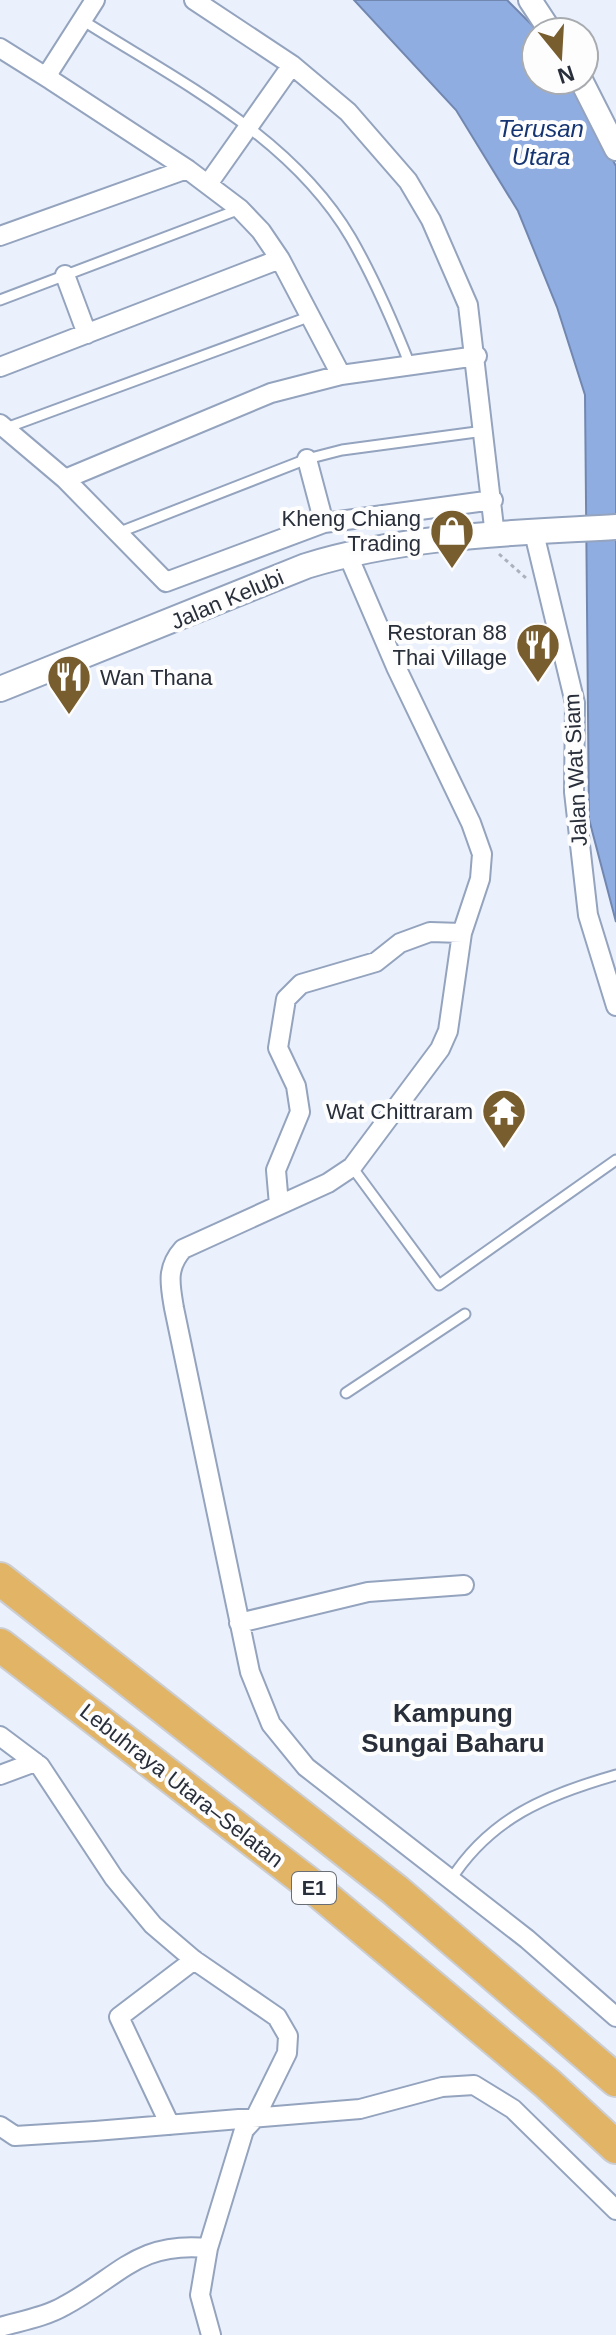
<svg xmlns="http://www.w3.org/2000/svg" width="616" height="2335" font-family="Arial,sans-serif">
  <rect width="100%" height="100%" fill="#eaf1fc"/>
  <path fill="#90ade2" stroke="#7187b0" stroke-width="2" d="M354,0H507L539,32H536V80H570L616,166V922L589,819L585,395L557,307L518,211L456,110Z"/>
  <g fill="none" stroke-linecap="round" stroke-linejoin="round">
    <g stroke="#94a3be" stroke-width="13">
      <path id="service" d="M82,20C178,81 291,136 351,238C374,278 393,322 410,365
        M0,300L240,209
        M6,428L311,316
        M120,532L307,459L342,450L484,431
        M352,1167L439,1285L616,1160
        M346,1393L465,1314
        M450,1881C490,1818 546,1795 616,1775"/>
    </g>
    <g stroke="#94a3be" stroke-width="22">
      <path id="minor" d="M95,0L49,72L51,80L187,169L240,209L261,231L280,259L341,375
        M194,0L292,65L348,112L408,181L431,220L468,305L495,536
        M0,48L51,80
        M208,184L292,65
        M0,236L187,169
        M65,275L87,334
        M0,367L280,259
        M0,424L65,479L166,582L324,523L493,500
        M307,459L324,523
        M65,479L271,393L341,375L477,356
        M534,533L575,703L574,792L588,915L616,1006
        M347,553L396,667L471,823L482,854L480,879L462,933L448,1031L440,1049L352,1167L328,1183L183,1249C166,1268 170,1284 174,1308L250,1672L271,1724L306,1767L527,1939L616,2017
        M279,1205L276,1170L300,1112L296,1086L278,1048L286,999L301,984L376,962L400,943L430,932L462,933
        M239,1623L368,1592L464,1585
        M0,1736L40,1766L114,1878L153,1925L194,1960L277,2017L288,2036L287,2053L255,2118L244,2130L208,2248L200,2295L211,2335
        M0,1775L35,1762
        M170,2125L119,2017L194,1960
        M0,2126L15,2136L95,2131L360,2109L442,2087L474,2085L513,2109L616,2210
        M0,2327C21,2321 45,2317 64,2306C119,2277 137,2241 208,2248"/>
    </g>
    <g stroke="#94a3be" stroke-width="26">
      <path id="tertiary" d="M530,0L551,32
        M581,80L616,149"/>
    </g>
    <g stroke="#94a3be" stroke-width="28">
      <path id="secondary" d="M0,689L306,566C406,535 513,533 616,527"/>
    </g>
    <g stroke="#cccdd0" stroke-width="36">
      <path id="motorway" d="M0,1579L395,1890L616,2080
        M0,1645L312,1886L548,2084L616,2147"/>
    </g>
    <path stroke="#abb2bd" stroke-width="3" stroke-dasharray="4 4" stroke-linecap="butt" d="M499,554L526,578"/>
    <use href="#service" stroke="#fff" stroke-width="9"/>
    <use href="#minor" stroke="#fff" stroke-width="18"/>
    <use href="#tertiary" stroke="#fff" stroke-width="22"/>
    <use href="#secondary" stroke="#fff" stroke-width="24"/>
    <use href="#motorway" stroke="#e1b466" stroke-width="32"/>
  </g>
  <defs>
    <g id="shop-pin" transform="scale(2.3)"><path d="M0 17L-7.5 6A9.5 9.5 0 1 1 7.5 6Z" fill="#785d2f" stroke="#fdfdfd"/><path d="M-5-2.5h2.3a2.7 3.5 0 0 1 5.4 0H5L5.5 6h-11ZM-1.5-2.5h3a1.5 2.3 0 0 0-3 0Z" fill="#fff"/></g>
    <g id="restaurant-pin" transform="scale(2.3)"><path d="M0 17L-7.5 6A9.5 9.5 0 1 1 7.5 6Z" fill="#785d2f" stroke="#fdfdfd"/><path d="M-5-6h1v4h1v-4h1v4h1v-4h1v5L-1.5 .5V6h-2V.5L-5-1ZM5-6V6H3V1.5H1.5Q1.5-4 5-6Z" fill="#fff"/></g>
    <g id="temple-pin" transform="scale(2.3)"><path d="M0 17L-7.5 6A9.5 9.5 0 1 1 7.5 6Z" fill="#785d2f" stroke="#fdfdfd"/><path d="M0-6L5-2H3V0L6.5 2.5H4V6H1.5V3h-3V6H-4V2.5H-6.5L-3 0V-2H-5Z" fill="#fff"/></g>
  </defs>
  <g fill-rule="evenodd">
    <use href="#shop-pin" x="452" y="531"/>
    <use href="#restaurant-pin" x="538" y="645"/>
    <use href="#restaurant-pin" x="69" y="677"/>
    <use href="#temple-pin" x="504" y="1111"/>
  </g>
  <g text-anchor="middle" stroke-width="8" stroke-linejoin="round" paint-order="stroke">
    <rect fill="#fdfdfd" stroke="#696d74" stroke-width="2" x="292" y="1872" width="44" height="32" rx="6"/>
    <g font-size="20" font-weight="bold" fill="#292f3a">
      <text x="314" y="1895">E1</text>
    </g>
    <g font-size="22" fill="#292f3a" stroke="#fdfdfd" text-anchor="end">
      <text x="421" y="526">Kheng Chiang<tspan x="421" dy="25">Trading</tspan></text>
      <text x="507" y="640">Restoran 88<tspan x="507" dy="25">Thai Village</tspan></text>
      <text x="100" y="685" text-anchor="start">Wan Thana</text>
      <text x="473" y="1119">Wat Chittraram</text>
    </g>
    <g font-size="22" fill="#292f3a" stroke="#fdfdfd">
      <text transform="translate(227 599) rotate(-23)" y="8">Jalan Kelubi</text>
      <text transform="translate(575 770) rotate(-93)" y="8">Jalan Wat Siam</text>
      <text transform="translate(182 1785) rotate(38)" y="8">Lebuhraya Utara–Selatan</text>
    </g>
    <g font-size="24" font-style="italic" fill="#153472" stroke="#fdfdfd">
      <text x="541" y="137">Terusan<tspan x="541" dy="28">Utara</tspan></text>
    </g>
    <g font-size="26" font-weight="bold" fill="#292f3a" stroke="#fdfdfd">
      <text x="453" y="1722">Kampung<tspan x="453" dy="30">Sungai Baharu</tspan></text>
    </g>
  </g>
  <g transform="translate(560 56) rotate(162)"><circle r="38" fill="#fdfdfd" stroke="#a8abaf" stroke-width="2"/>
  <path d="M0-6L14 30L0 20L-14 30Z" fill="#785d2f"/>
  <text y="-12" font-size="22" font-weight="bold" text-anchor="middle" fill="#292f3a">N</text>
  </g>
</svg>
